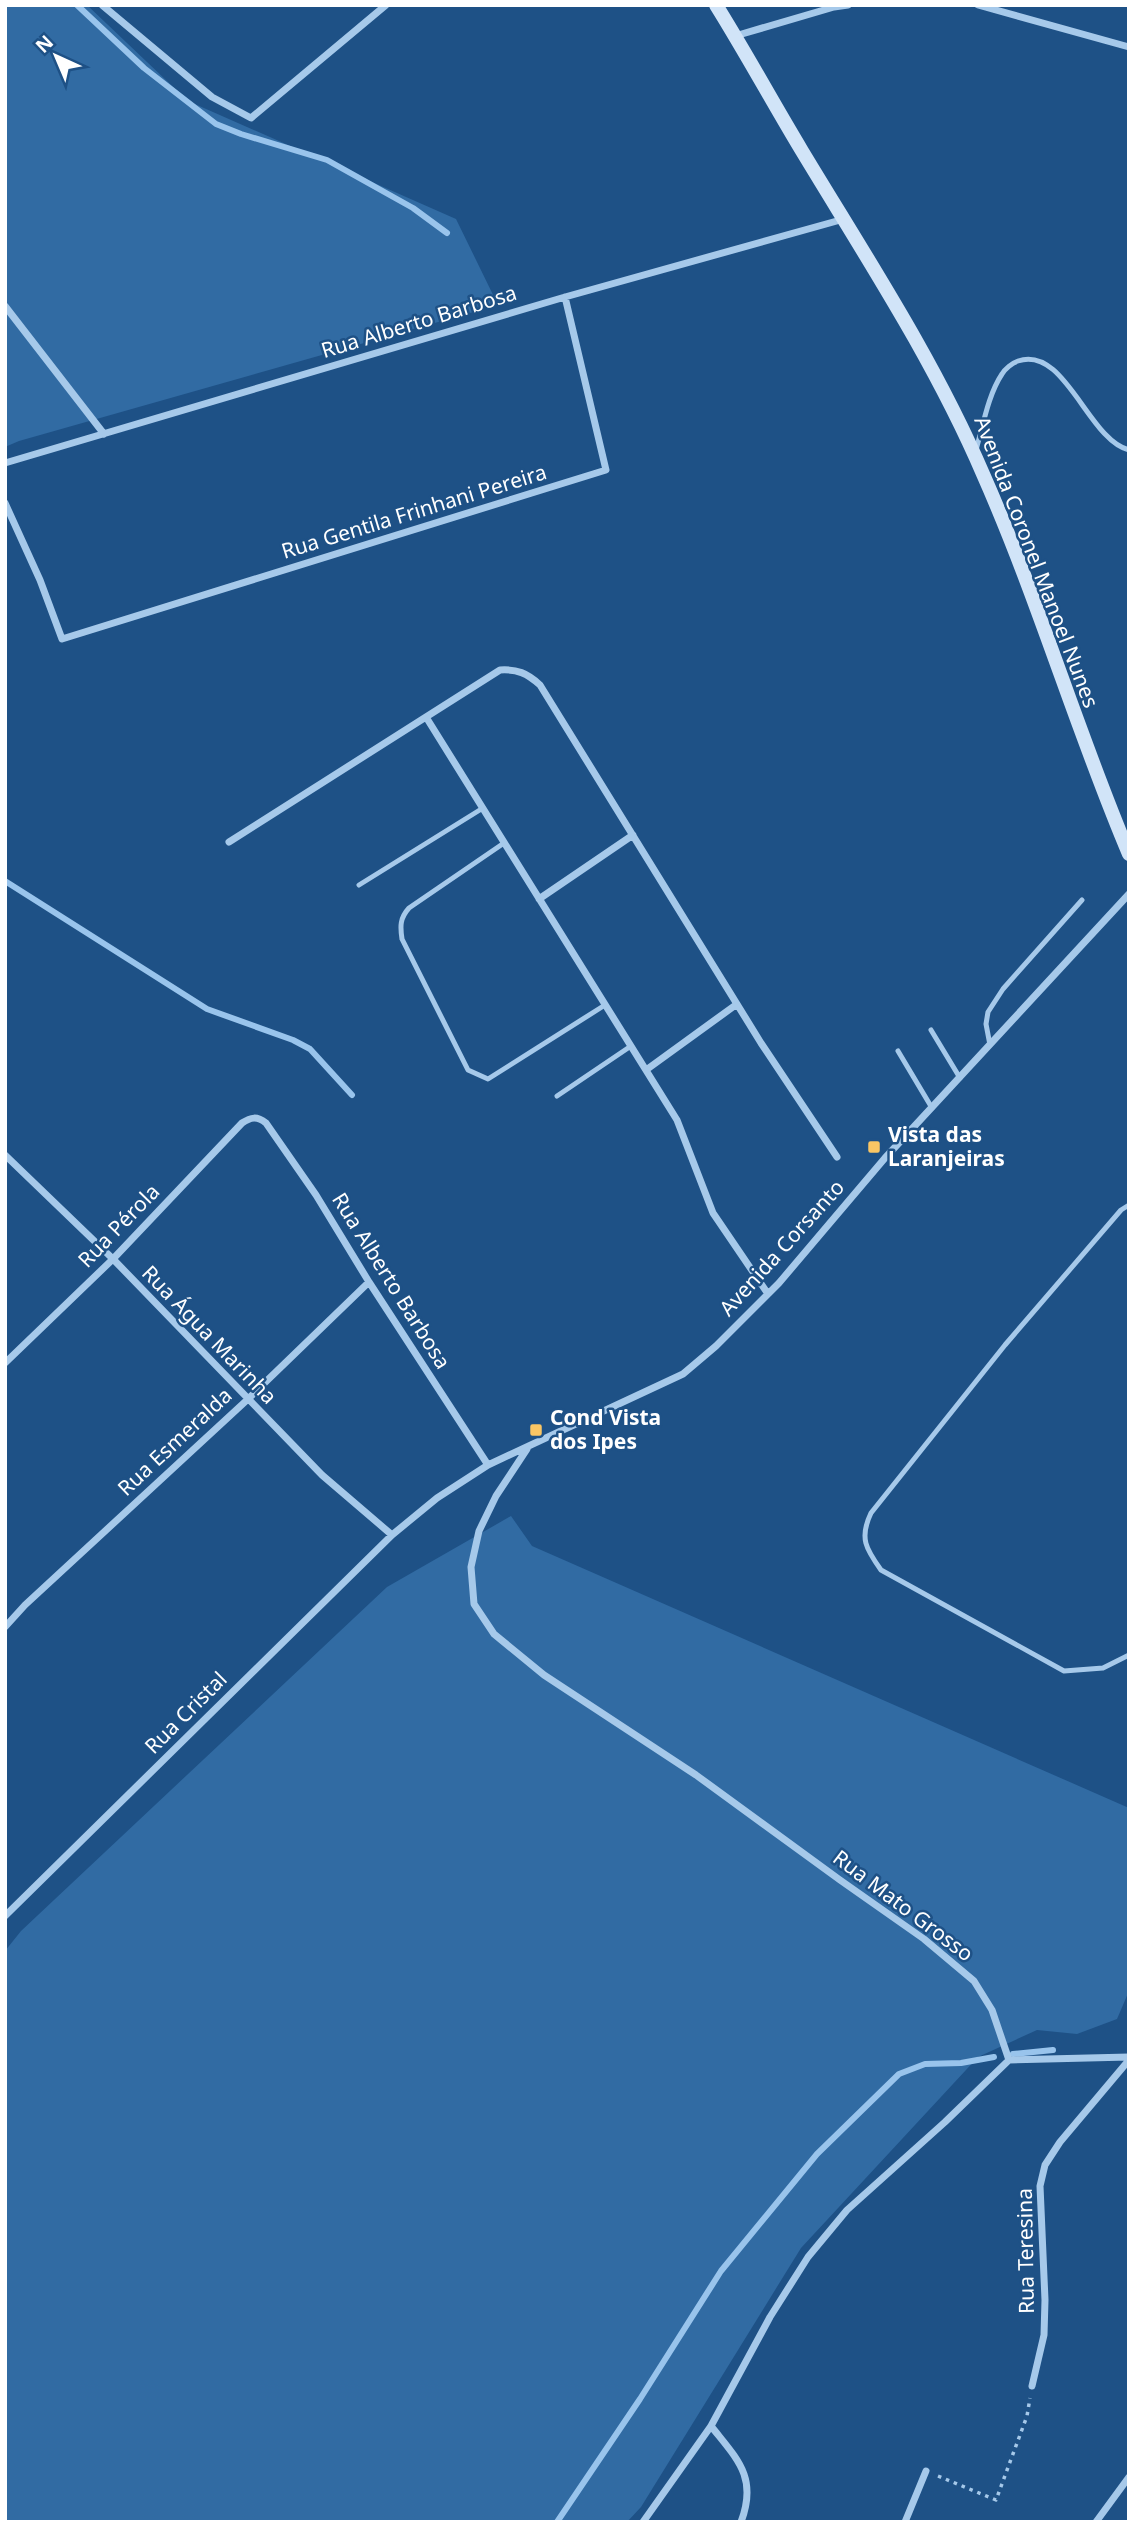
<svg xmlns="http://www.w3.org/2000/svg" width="1134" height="2527" font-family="'Noto Sans',sans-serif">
  <rect width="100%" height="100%" fill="#1e5186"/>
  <path fill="#316ba3" d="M5,5H87L188,101L456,219L498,305L19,441L5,447Z
    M511,1516L532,1546L1129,1808V1991L1117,2019L1077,2034L1037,2030L978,2057L801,2248L641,2507L627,2522H5V1951L21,1931L387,1587Z"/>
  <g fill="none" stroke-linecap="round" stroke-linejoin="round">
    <path stroke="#99c4ec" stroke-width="6" d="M77,5L144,68L216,124L241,134L327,160L413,208L447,233
      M5,881L207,1009L293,1040L310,1049L352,1095
      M1013,2054L1053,2050
      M557,2522L640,2399L721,2271L817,2154L899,2074L925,2064L961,2063L994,2057"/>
    <path stroke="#a6c9ea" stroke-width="3.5" stroke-dasharray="3.5 5" stroke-linecap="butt" d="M938,2476L996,2500L1027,2416L1030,2398"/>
    <path stroke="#a6c9ea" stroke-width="5" d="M976,450C983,426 988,395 1002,374C1005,369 1012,363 1018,361C1065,345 1088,440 1129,450
      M504,843L409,908C400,918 400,926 402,939L468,1070L488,1079L605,1005
      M359,885L483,808
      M931,1030L960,1078
      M990,1045L986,1024L988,1012L1003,989L1082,900
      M898,1051L932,1108
      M557,1096L631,1046
      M1129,1205L1121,1210L1005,1345L871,1513C859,1538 866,1549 881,1570L1064,1671L1103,1668L1129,1655"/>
    <path stroke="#a6c9ea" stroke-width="7" d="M102,5L212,97L251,118L386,5
      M978,5L1129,47
      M735,36L834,7L848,5
      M5,306L104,434
      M5,463L565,297L844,219
      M5,503L40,580L62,639L606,470L565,297
      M426,717L677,1120L713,1213L768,1294
      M229,842L500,670C517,669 527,673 540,685L761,1043L837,1157
      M539,899L633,835
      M646,1070L737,1004
      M5,1155L113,1259L322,1475L392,1535
      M5,1363L113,1259L242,1123C251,1117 257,1116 266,1123L316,1195L369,1282L488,1465
      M527,1449L496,1496L479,1531L471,1567L474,1604L494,1634L544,1675L696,1775L840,1880L924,1939L974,1981L992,2010L1009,2060
      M5,1627L25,1605L247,1400L369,1282
      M5,1916L392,1535L437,1498L488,1465L683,1374L716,1346L779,1283L885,1158L1129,894
      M1009,2060L1129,2057
      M1032,2386L1044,2335L1045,2300L1040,2186L1045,2165L1060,2142L1129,2060
      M711,2426C737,2459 758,2477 741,2522
      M643,2522L711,2426L770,2317L808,2257L847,2210L945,2122L1009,2060
      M905,2522L926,2471
      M1096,2522L1129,2477"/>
    <path stroke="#d1e4f8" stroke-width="14" d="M716,5C746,53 773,103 802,151C866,257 934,360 983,474C1038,598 1076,729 1129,854"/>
  </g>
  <g fill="#fac664" stroke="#1e5186" stroke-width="2.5">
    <rect x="867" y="1140" width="14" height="14" rx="3.5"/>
    <rect x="529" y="1423" width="14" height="14" rx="3.5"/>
  </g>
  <g text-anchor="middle" stroke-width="5" stroke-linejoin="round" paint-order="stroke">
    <g font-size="21" fill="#fff" stroke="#1e5186">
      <text transform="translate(419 322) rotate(-17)" y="7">Rua Alberto Barbosa</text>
      <text transform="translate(414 512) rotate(-17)" y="7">Rua Gentila Frinhani Pereira</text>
      <text transform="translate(1036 562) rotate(69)" y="7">Avenida Coronel Manoel Nunes</text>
      <text transform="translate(119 1226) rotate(-46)" y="7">Rua Pérola</text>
      <text transform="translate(782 1248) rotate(-48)" y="7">Avenida Corsanto</text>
      <text transform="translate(391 1281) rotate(58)" y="7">Rua Alberto Barbosa</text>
      <text transform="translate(209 1335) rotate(46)" y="7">Rua Água Marinha</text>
      <text transform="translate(175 1442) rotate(-43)" y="7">Rua Esmeralda</text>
      <text transform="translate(186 1713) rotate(-45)" y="7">Rua Cristal</text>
      <text transform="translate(903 1906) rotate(37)" y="7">Rua Mato Grosso</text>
      <text transform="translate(1026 2251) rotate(-91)" y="7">Rua Teresina</text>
    </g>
    <g font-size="21" font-weight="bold" fill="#fff" stroke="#1e5186" text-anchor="start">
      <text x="888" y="1142">Vista das<tspan x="888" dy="24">Laranjeiras</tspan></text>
      <text x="550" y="1425">Cond Vista<tspan x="550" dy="24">dos Ipes</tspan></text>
    </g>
  </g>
  <rect width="1134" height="2527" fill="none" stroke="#ffffff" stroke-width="14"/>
  <g transform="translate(56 56) rotate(316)" stroke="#1e5186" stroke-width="5" paint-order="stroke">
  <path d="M0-5L12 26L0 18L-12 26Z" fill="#ffffff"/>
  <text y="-10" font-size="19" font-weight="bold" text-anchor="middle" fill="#ffffff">N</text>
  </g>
</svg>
